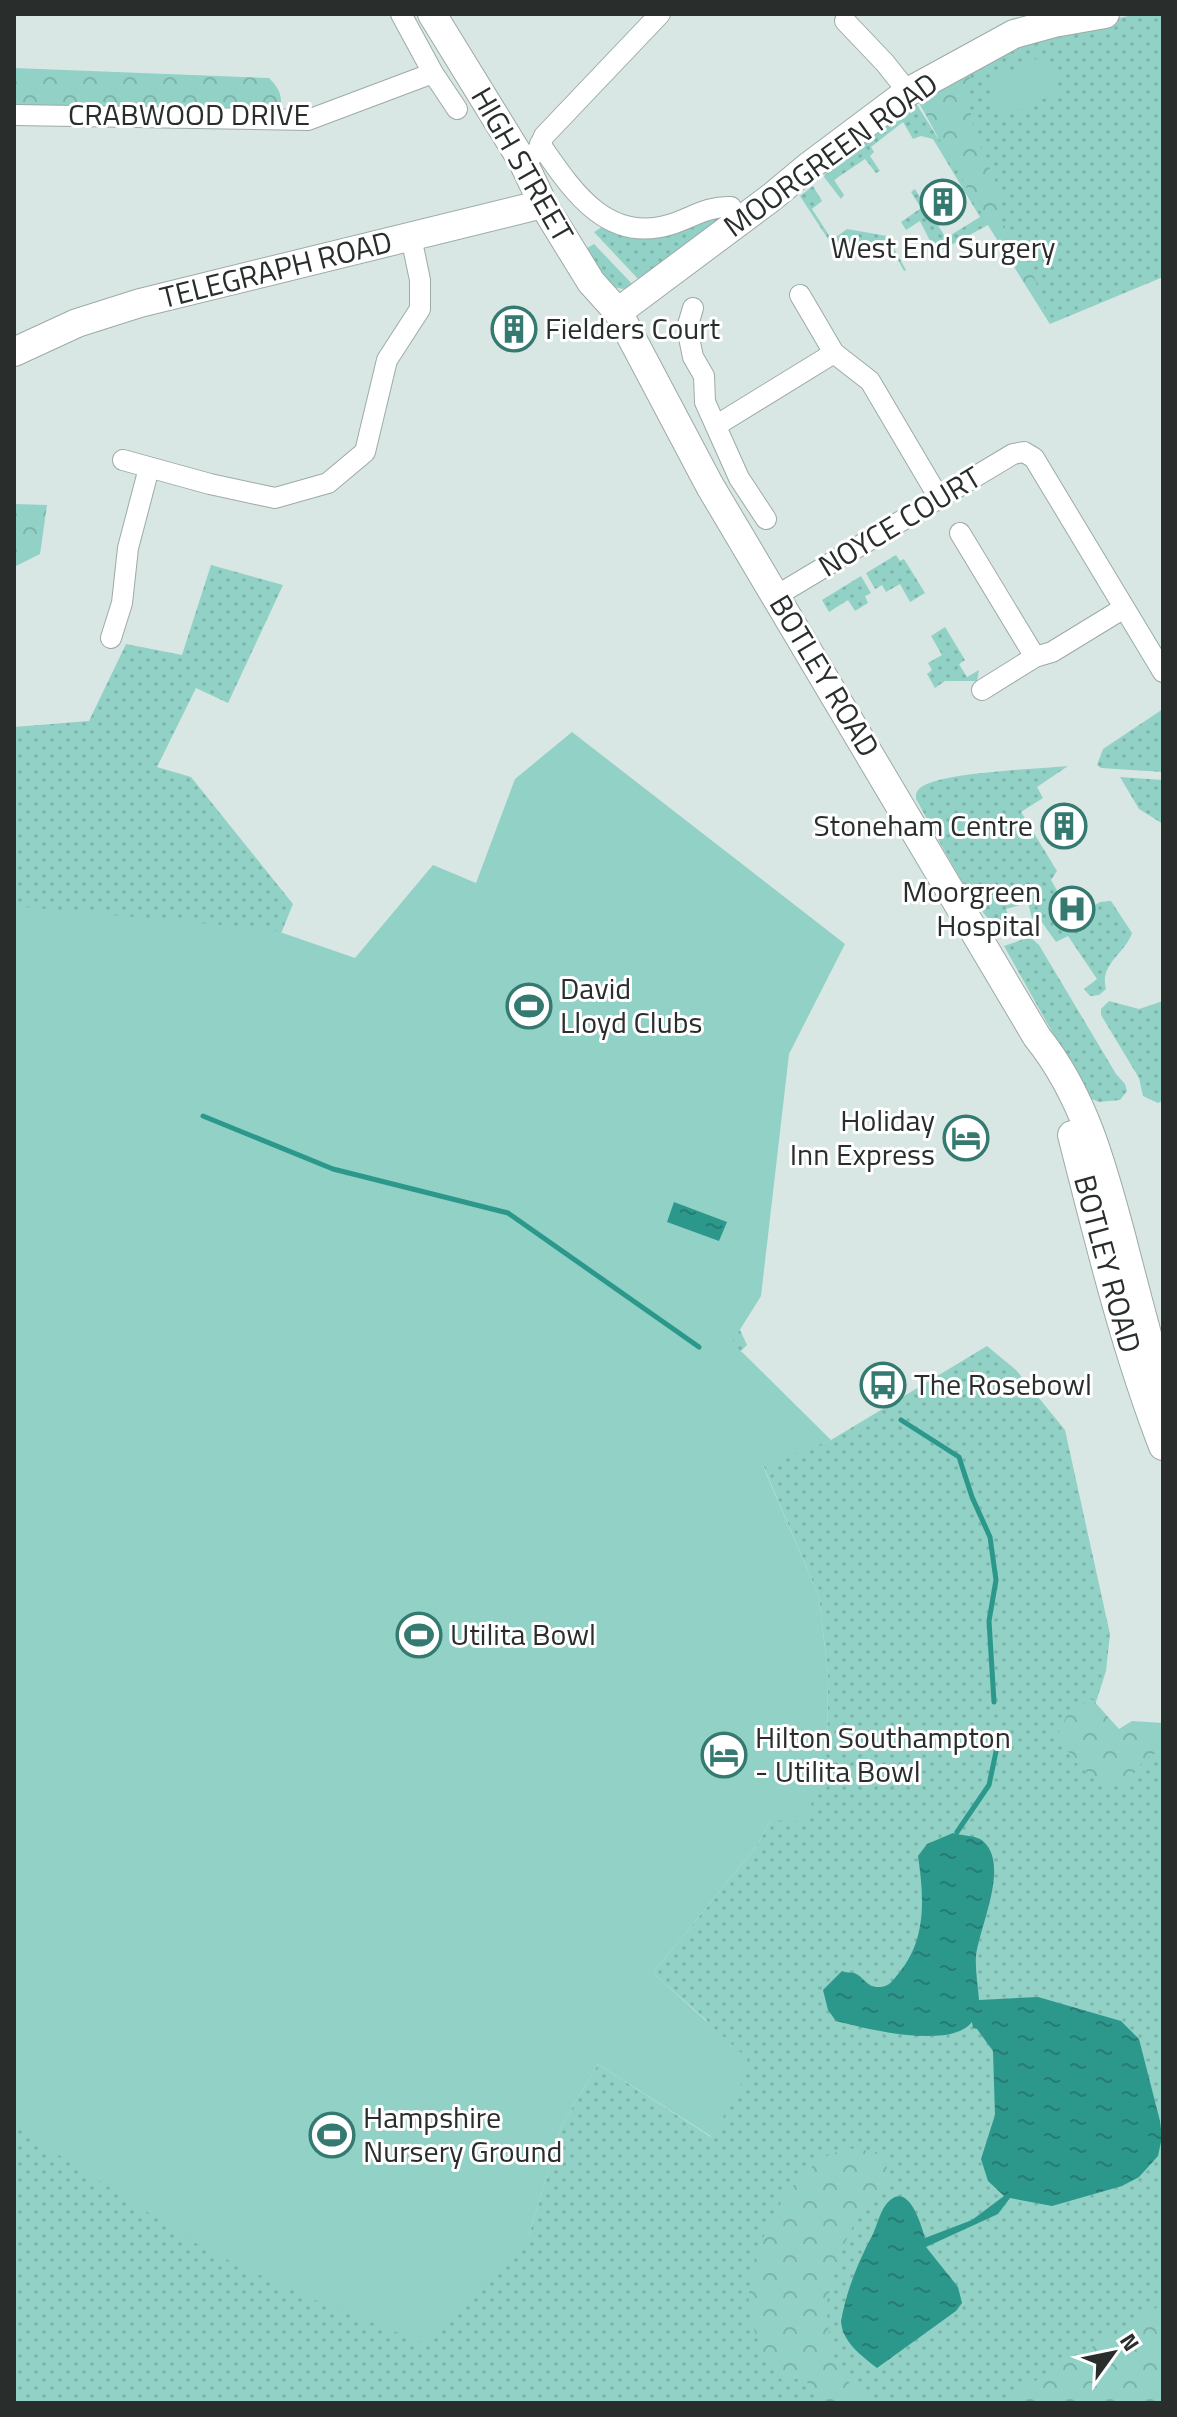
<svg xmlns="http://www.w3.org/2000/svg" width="1177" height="2417" font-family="'Titillium Web',sans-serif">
  <defs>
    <pattern id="grass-dots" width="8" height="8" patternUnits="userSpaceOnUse" patternTransform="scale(2)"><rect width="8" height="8" fill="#91d1c6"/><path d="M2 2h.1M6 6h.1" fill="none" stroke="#7db4aa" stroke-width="1.8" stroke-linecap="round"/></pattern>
    <pattern id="forest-crowns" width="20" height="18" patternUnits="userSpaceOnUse" patternTransform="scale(2)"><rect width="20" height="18" fill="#91d1c6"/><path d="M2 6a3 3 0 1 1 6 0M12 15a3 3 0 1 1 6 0" fill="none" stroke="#7db4aa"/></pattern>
    <pattern id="water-ripples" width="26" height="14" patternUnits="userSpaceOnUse" patternTransform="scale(2)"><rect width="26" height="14" fill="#2c988b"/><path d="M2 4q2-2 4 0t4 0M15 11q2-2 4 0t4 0" fill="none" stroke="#267c72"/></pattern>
  </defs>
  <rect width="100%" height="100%" fill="#d8e7e4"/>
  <path fill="url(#grass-dots)" d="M1163,14V277L1050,324L988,225L936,253L920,221L906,230L901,222L921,208L911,192L915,189L946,238L980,217L933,139L921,136L913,139L903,122L871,147L874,152L870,156L880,171L876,173L865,159L834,180L844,195L841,199L824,177L825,173L851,153L848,148L914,100L941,143L917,99L1017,40L1133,15Z
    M813,186L822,201L812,209L832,240L847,229L887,236L906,270L904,271L892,249L830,242L800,196Z
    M728,213L640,281L594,232L607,224L692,220L697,226L711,218Z
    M594,244L636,288C605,294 598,272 584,250Z
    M896,555L900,561L904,559L925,593L910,602L900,584L886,592L882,585L875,589L866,573Z
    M211,565L283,585L228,703L196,688L157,767L191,777L293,904L280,936L740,1330L747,1345L720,1372L14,906V727L89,721L126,644L182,655Z
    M861,576L871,593L865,596L868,603L855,611L848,600L829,612L822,600Z
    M945,627L965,660L959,664L967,677L979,670L977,681H945L935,688L927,674L932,670L928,663L942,655L931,636Z
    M1163,709V772L1101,768L1097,765L1103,749Z
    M1068,766L1037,787L1043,798L1021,812L1057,871L1051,880L1073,919L1100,902L1111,901L1132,933C1125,954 1099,964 1106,989L1099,995L1090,996L1084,989L1097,979L1068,936L1056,942L1041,921L1032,918L1028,903L1006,909L1010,920L995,924C975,912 930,823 916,799C916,793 916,792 920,788C938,772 1040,769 1068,766Z
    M1120,777L1163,780V824L1139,809Z
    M1030,937L1039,945L1116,1074L1125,1084L1127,1091L1120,1100L1099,1102L1089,1098L1004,946Z
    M1109,1001L1139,1009L1163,1001V1100L1158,1103L1143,1096L1139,1078L1101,1015V1009Z
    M987,1346L1016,1370L1065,1430L1110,1634L1106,1671L1087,1730L1163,1732V2345L1049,2403H14V2116L529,2235L562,2125L598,2064L711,2137L707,2021L653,1973L755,1848L771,1820L827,1750L828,1674L819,1597L763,1465L831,1440Z"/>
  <path fill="url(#forest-crowns)" d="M973,66L966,93L976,136L997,185L1000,218L1033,274L1050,324L988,225L917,99Z
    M14,68L269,78C282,91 283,99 279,116L14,106Z
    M14,504L47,505L40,554L16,566Z
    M1092,1699L1119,1729L1132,1721L1163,1723V1749L1145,1759L1126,1784L1104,1786L1075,1762L1058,1734L1068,1713Z
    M847,2148L883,2153L889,2177L861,2209L839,2255L826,2305L830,2343L838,2372L865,2397L863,2403H818L804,2376L784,2383C765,2360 747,2325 749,2294C752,2249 782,2187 819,2161C826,2155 838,2152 847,2148Z
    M1163,2304V2403H1004L1017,2392Z"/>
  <path fill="#91d1c6" d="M1045,55L1061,91L1002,118L986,82Z
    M572,732L845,944L789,1054L761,1296L731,1344L743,1353L831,1440L763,1466L819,1597L828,1674L827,1750L806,1822L771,1820L755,1848L653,1973L747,2058L748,2072L712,2137L598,2064L562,2125L529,2235L429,2345L302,2295L205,2249L14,2126V906L274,930L355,958L433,865L476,883L515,779Z"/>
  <path fill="url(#water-ripples)" d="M674,1202L727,1222L719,1241L667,1222Z
    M953,1833C962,1836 976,1835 983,1841C1010,1865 980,1925 976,1956C975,1969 978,1986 979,2000L1038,1997L1121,2021L1139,2039L1160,2121L1162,2137L1158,2156L1139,2177L1122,2186L1052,2206L1010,2198L998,2214L926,2247L958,2287L962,2303L956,2311L877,2368C862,2356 842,2342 841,2321C847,2289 858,2262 873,2234C877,2225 880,2213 885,2206C907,2176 921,2224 925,2238L972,2220L1004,2196L988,2181L981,2159L995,2115L993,2051L977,2029L973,2028L972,2022C950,2050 867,2029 836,2021L828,2010L823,1990L842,1971C846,1973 850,1972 854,1973C865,1977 866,1988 880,1987C889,1987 893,1980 899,1973C927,1939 924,1897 918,1856L927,1844Z"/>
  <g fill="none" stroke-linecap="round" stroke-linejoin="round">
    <path stroke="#2c988b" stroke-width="5" d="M203,1116L333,1169L508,1213L699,1347
      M901,1420L959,1457L972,1497L990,1537L996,1580L989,1621L994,1702
      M957,1832L989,1785L997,1747"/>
    <g stroke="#9daaa8" stroke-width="22">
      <path id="street" d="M845,21L885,63L908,92
        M433,73L457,109
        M14,115L308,120L433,73L401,14
        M540,144C572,190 607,245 672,224C693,217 708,206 731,207
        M533,155L538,150L544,136L660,14
        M800,295L834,353L870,381L939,498
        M693,308L687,328L693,357L704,376L705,402L739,478L766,519
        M717,425L834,353
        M123,460L210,484L275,498L328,483L365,452L387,360L420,309V280L411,237
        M960,533L1035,657
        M776,596L1013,454L1024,452L1034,458L1163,672
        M111,638L122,603L128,548L149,468
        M982,690L1035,657L1052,652L1124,608"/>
    </g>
    <g stroke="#9daaa8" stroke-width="30">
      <path id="secondary" d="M432,14L523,162L543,204L591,282L618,312L710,486L1037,1037C1084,1095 1103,1168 1122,1239C1135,1290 1149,1342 1163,1393
        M618,312L772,197L808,167L908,92L1014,34L1054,23L1105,14
        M14,352L77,323L140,303L543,204
        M1072,1135C1099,1240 1124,1345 1163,1446"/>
    </g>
    <use href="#street" stroke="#fff" stroke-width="20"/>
    <use href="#secondary" stroke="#fff" stroke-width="28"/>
  </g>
  <defs>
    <g id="building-ring" transform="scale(2.3)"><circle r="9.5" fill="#fff" stroke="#347a70" stroke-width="1.5"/><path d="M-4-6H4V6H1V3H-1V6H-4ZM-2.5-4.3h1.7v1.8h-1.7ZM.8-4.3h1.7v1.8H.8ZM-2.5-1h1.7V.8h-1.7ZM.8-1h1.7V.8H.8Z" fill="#347a70"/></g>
    <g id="hospital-ring" transform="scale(2.3)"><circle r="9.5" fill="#fff" stroke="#347a70" stroke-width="1.5"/><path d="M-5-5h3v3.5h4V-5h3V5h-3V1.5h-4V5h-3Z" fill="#347a70"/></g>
    <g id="stadium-ring" transform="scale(2.3)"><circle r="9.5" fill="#fff" stroke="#347a70" stroke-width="1.5"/><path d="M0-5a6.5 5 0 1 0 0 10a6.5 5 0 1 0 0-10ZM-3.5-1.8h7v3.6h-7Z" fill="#347a70"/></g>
    <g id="hotel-ring" transform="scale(2.3)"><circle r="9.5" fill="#fff" stroke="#347a70" stroke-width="1.5"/><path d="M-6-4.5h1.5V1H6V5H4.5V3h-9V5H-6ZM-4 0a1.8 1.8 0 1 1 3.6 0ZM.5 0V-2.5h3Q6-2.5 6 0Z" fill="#347a70"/></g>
    <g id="bus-ring" transform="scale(2.3)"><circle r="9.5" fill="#fff" stroke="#347a70" stroke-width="1.5"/><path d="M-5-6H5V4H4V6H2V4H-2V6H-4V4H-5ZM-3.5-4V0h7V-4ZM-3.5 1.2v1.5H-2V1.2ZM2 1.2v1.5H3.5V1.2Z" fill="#347a70"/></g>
  </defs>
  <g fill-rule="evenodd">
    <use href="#building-ring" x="943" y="202"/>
    <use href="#building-ring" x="514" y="329"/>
    <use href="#building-ring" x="1064" y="826"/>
    <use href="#hospital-ring" x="1072" y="909"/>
    <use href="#stadium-ring" x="529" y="1006"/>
    <use href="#hotel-ring" x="966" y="1138"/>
    <use href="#bus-ring" x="883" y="1385"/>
    <use href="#stadium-ring" x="419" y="1635"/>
    <use href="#hotel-ring" x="724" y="1755"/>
    <use href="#stadium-ring" x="332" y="2135"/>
  </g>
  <g text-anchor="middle" stroke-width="6" stroke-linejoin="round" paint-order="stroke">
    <g font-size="30" fill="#292e2d" stroke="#fff">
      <text x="189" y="125">CRABWOOD DRIVE</text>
      <text transform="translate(831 155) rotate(-36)" y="10">MOORGREEN ROAD</text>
      <text transform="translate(522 165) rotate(60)" y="10">HIGH STREET</text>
      <text transform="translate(276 270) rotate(-14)" y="10">TELEGRAPH ROAD</text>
      <text transform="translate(900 522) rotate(-31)" y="10">NOYCE COURT</text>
      <text transform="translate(824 676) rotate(59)" y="10">BOTLEY ROAD</text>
      <text transform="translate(1107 1264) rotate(75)" y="10">BOTLEY ROAD</text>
    </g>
    <g font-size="30" fill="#292e2d" stroke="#fff" text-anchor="start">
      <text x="943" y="258" text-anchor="middle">West End Surgery</text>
      <text x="545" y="339">Fielders Court</text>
      <text x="1033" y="836" text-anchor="end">Stoneham Centre</text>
      <text x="1041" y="902" text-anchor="end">Moorgreen<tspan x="1041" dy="34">Hospital</tspan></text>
      <text x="560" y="999">David<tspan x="560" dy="34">Lloyd Clubs</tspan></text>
      <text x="935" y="1131" text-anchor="end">Holiday<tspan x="935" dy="34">Inn Express</tspan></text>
      <text x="914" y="1395">The Rosebowl</text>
      <text x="450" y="1645">Utilita Bowl</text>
      <text x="755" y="1748">Hilton Southampton<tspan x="755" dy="34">- Utilita Bowl</tspan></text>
      <text x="363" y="2128">Hampshire<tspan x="363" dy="34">Nursery Ground</tspan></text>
    </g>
  </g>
  <rect width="1177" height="2417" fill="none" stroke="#292e2d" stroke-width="32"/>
  <g transform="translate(1113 2353) rotate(57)" stroke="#ffffff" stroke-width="6" paint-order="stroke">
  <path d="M0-6L14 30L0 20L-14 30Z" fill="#292e2d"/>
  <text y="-12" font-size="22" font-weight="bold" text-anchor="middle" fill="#292e2d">N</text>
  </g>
</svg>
